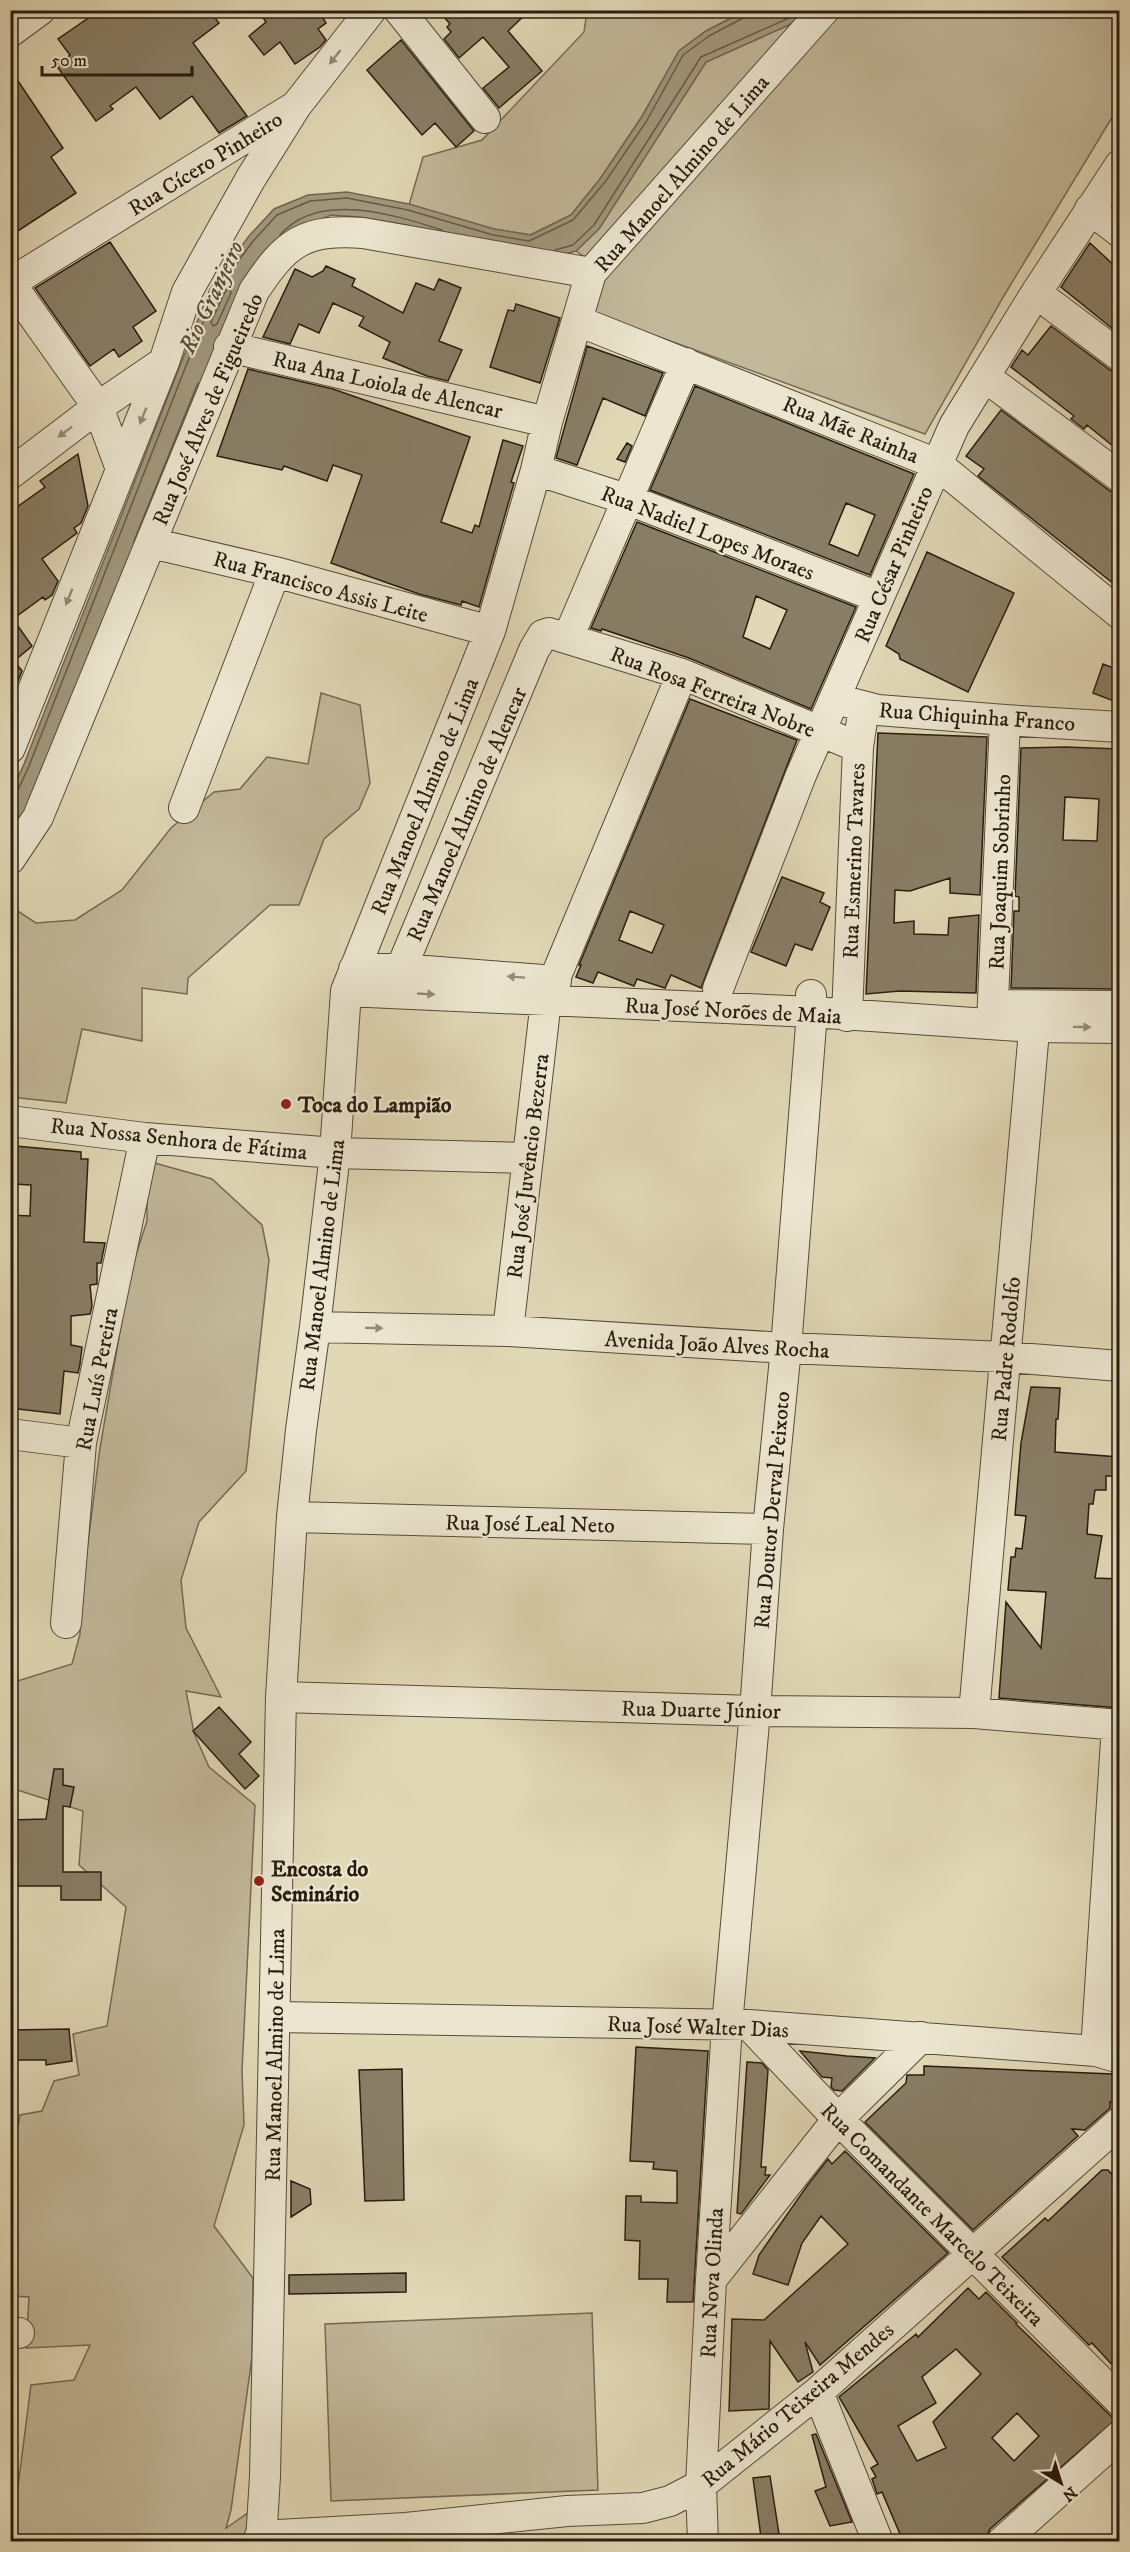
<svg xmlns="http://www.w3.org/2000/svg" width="1130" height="2552" font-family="'IM FELL DW Pica',serif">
  <rect width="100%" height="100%" fill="#e1d8b6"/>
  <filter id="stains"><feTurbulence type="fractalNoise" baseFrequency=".00333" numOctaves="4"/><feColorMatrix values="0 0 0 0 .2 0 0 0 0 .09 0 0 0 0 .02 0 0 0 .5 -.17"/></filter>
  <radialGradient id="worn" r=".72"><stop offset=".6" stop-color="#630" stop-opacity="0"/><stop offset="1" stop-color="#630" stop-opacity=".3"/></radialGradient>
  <path fill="#c2b89a" stroke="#756a54" stroke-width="1.5" d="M587,11H745L706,31L679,51L641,118L600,179L571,215L530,235L494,229L409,205L423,157L482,140L584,32Z
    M809,11H1119V106L1005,294L925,434L591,312L607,273L576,251L599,228L706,62L800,20Z
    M321,693L360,705L370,783L359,809L324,839L299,905H270L188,978L187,994L142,988V1041L82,1029L66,1103L11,1097L10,906L36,923L75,920L122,890L171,828L214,792L240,789L267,757L308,764Z
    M151,1162L212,1179L262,1225L269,1260L246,1471L199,1522L181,1580L186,1628L221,1697L186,1691L194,1733L209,1767L255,1805L242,2071L244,2125L214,2226L253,2278L252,2357L231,2510L226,2528L248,2513L249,2541H11L31,2385L74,2380L90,2345L26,2348L29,2297L11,2296V2166L20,2115L42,2111L54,2081L79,2075L73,2034L107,2026L126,1907L79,1865L83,1811L11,1788V1683L72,1664L80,1634L82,1590L100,1448L130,1273L147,1221V1183Z
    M592,2313L598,2490L331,2501L325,2324Z"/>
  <path fill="#a2987d" stroke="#716651" stroke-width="1.5" d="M745,11H809L800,20L706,62L599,229L576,251L546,259L474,247L407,225L358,217L331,215L291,232L11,845V792L24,764L210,289L249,236L274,209L308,195L347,192L409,204L494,229L531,235L571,215L600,179L641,118L679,51L706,31Z"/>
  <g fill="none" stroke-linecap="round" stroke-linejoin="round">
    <path stroke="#655a46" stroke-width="1.5" d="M280,235C318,190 395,215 442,230
      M555,250L573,245L594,225L701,57L796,15L801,10
      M230,289L231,293L217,324L213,326L211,322L226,290Z
      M134,541L198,383
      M10,793L18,790L29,766L215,292L254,240L277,215L310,201L347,198L408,210L493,235L529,241L573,220L605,182L646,122L683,55L709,36L743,18L746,10"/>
  </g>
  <path fill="#887e66" stroke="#281c0f" stroke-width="1.5" fill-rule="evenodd" d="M100,10H209L219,23L193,43L247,116L219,133L192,96L160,119L136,87L110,106L113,109L96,121L56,65L70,55L58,39Z
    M258,10H318L326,23L318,29L326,40L320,47L295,64L280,42L264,55L249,36L266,22Z
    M438,10H530L508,31L542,71L499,108L483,88L509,67L483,37L459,58L444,39L451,32L447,27L450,24Z
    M401,40L474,131L456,147L435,123L422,135L367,70Z
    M10,69L63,148L51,157L76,193L10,236Z
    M110,242L156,311L133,327L142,341L119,357L114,349L90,366L35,288Z
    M1090,243L1119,270V284L1113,291L1119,298V334L1061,287Z
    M326,266L355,279L352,286L403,313L416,283L434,290L439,279L461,288L439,341L462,350L448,381L427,376L383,358L390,342L359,326L364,317L333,303L319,333L299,324L290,344L263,337L295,269L312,277L323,271Z
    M516,304L560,318L540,383L490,367L508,310L514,311Z
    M1051,326L1110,370L1119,374V451L1087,425L1084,429L1071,419L1074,416L1011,367L1022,350L1028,355Z
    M587,346L663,373L645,416L603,398L577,465L556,458Z
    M248,369L333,389L470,437L441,522L472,533L475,525L479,527L503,440L523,446L511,482L514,483L479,607L462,601L461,605L419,594L331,563L362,475L333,465L327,481L284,466L282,470L217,456Z
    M695,386L914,474L870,575L650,490ZM846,503L875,515L858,556L829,544Z
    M1001,410L1110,491L1119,494V588L978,476L984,469L966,456Z
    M627,443L632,446L625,462L617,459Z
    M78,454L88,506L81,523L74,528L77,533L42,559L58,581L52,595L45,600L43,597L13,619L32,646L14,661L22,671L14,691L10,694V512L45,487L40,481Z
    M637,522L856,607L811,709L689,658L602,629L601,631L591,628ZM756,596L787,610L770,649L743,637Z
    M927,552L1014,593L968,692L900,659L899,654L886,646Z
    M1103,664L1119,670V703L1093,693Z
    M690,699L797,740L701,988L671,975L665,988L637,979L634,986L598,972L593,983L576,977L581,965H579ZM630,911L664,925L652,953L619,940Z
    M878,733L987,737L980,895L950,893V878L910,891L895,890L894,923L914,921V934L948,935L949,918L979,915L976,993L900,991L866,994Z
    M1065,747L1119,749V989L1011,988L1014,911H1019V897L1015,896L1021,748ZM1065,797L1099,799L1097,841L1063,840Z
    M782,877L824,893L820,902L830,907L812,950L795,944L786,966L751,952Z
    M15,1146L81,1152V1159H88L84,1242L105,1243L101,1263H97V1284L90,1285L92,1306L90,1314L71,1316V1345L82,1347L80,1364L78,1373L64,1371L60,1414L10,1408V1215L30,1216L31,1185L13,1184Z
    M1031,1387L1060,1388L1058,1419H1056L1055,1452L1119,1457V1476H1106V1490H1095L1093,1504H1089L1087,1534L1102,1536L1095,1578L1119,1579V1708L999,1698L1006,1602L1041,1648L1046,1592L1008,1590L1011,1557H1015L1016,1548L1022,1549L1026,1516L1015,1515L1021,1443Z
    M219,1707L251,1742L239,1754L259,1776L245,1789L193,1731Z
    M54,1769H63V1785L74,1787L70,1807L63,1806V1872H101V1900H61V1886H10V1820L46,1819Z
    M69,2029L72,2061L46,2065V2060H10V2030Z
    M636,2047L708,2051L693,2302H667L668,2279H639L640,2241L625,2240L626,2196H641V2202L677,2203V2171L653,2169L654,2162L630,2161Z
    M800,2051L847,2056L875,2058L842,2091L834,2090L831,2087L832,2078L822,2077Z
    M747,2062L762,2063L768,2070L761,2167H766L765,2175H770L741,2214L737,2213Z
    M924,2066L1113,2074L1115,2075V2102H1110V2108L1085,2130L1072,2129L1078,2136L973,2230L865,2122L906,2083L907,2075H924Z
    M402,2069L404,2200L365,2201L359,2070Z
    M845,2151L948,2253L820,2365L805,2342L813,2372L798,2382L770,2341L769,2409L729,2411L732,2319L764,2320L848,2244L821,2216L802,2243L788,2285L753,2274L759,2255L807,2186L828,2159L832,2164Z
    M1102,2170H1108L1119,2182V2372L1092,2343L1089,2345L1002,2257L1045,2218L1048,2221Z
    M291,2181L310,2189L311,2204L291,2217Z
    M406,2273V2292L289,2294V2275Z
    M968,2288L979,2299L986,2292L1017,2323L1016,2324L1115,2420L990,2529L985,2541H903L882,2492L877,2494L872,2479L876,2477L871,2468L878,2464L839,2397L916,2334L918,2337ZM956,2349L981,2374L933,2422L946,2448L917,2461L898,2426L936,2403L922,2377ZM1017,2413L1039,2436L1014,2461L992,2438Z
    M816,2434L852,2522L830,2526L815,2491L826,2487L812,2435Z
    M770,2476L779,2534L761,2537L753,2478Z"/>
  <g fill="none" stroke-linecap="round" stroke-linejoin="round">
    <g stroke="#564b39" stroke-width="32">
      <path id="minor" d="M399,10L485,118
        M10,32L40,10
        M1090,209L1120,232
        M10,283L296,106L371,10
        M10,283L98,407L121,469
        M1036,293L1120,356
        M578,321L937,464L1120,614
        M229,347L547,422
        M985,377L1120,477
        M536,470L629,500L878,597
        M10,474L98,407L164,362
        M151,543L275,572L490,631
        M568,638L686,363
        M847,702L878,710L1005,720L1120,727
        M10,748L164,362L187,292L251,178L296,106
        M184,808L275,572
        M10,859L38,817L254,291C286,242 304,229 363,233L591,273
        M354,969H401L556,981
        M391,984L401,969L534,650L543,635L549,633L682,674L858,747
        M718,989L801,775L954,426L1036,293L1120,165
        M346,991L812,1012L1034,1027L1120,1028
        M994,1005L1120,1006
        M847,1016L858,747L864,707
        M992,1024L1005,720
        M10,1121L145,1138L335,1153L528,1158
        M315,1327L508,1331L786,1348L1006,1357L1120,1366
        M508,1331L546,1000L682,674
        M10,1434L81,1443
        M292,1517L768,1529
        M66,1623L81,1443L145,1138
        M281,1697L755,1711L974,1713L1120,1725
        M974,1713L1036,1008
        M276,2017L749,2025L1096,2051L1120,2058
        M749,2025L838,2119L1120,2401
        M1096,2051L1117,1725
        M711,2280L838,2119L921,2037
        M10,2333H19
        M818,2392L878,2542
        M260,2536L406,2528L567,2511L643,2508L670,2501L701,2485L818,2392L1120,2122
        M261,2542L265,2476L281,1697L292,1517L301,1430L315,1327L335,1153L346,991L490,631L536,470L547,422L591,273L824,10
        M703,2542L701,2485L711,2280L727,2025L755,1711L768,1529L786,1348L812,1012L811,995
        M1002,2542L1120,2436"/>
    </g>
    <use href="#minor" stroke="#ece6d0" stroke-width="30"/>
  </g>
  <defs><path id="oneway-solid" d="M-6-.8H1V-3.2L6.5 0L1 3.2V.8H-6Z" transform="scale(1.5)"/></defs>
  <g fill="#948b79">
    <use href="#oneway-solid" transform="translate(335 57) rotate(128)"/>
    <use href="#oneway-solid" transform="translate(143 416) rotate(112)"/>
    <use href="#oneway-solid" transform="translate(65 432) rotate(143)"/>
    <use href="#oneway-solid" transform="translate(69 597) rotate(112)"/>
    <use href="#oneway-solid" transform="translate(516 977) rotate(-176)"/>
    <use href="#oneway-solid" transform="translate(426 994) rotate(3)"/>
    <use href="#oneway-solid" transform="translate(1082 1027) rotate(1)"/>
    <use href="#oneway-solid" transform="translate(374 1328) rotate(1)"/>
  </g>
  <g fill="#8f2418" stroke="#ece6d0" stroke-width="2">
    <circle cx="286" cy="1104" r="6"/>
    <circle cx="259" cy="1881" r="6"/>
  </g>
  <g text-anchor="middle" stroke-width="4.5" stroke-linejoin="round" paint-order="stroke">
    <g font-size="22" fill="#281c0f" stroke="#ece6d0">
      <text transform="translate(205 163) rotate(-32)" y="8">Rua Cícero Pinheiro</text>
      <text transform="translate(681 173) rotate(-49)" y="8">Rua Manoel Almino de Lima</text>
      <text transform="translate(388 384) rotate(13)" y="8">Rua Ana Loiola de Alencar</text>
      <text transform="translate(207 409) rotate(-67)" y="8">Rua José Alves de Figueiredo</text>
      <text transform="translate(851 429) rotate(22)" y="8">Rua Mãe Rainha</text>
      <text transform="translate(708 532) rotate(21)" y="8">Rua Nadiel Lopes Moraes</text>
      <text transform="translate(893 564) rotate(-67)" y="8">Rua César Pinheiro</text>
      <text transform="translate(321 586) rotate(15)" y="8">Rua Francisco Assis Leite</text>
      <text transform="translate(713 691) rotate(21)" y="8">Rua Rosa Ferreira Nobre</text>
      <text transform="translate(977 716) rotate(4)" y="8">Rua Chiquinha Franco</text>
      <text transform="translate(424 796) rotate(-68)" y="8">Rua Manoel Almino de Lima</text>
      <text transform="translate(466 814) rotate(-67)" y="8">Rua Manoel Almino de Alencar</text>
      <text transform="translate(853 861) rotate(-88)" y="8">Rua Esmerino Tavares</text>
      <text transform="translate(999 872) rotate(-88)" y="8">Rua Joaquim Sobrinho</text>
      <text transform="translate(733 1010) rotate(3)" y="8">Rua José Norões de Maia</text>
      <text transform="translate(179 1138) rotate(6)" y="8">Rua Nossa Senhora de Fátima</text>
      <text transform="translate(527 1166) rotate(-83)" y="8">Rua José Juvêncio Bezerra</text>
      <text transform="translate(321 1265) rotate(-83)" y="8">Rua Manoel Almino de Lima</text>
      <text transform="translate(717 1344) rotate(3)" y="8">Avenida João Alves Rocha</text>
      <text transform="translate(1005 1359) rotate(-85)" y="8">Rua Padre Rodolfo</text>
      <text transform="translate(96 1379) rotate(-79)" y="8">Rua Luís Pereira</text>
      <text transform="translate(771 1510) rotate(-85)" y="8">Rua Doutor Derval Peixoto</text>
      <text transform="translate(530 1523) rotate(1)" y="8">Rua José Leal Neto</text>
      <text transform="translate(701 1709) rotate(1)" y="8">Rua Duarte Júnior</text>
      <text transform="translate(698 2026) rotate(2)" y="8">Rua José Walter Dias</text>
      <text transform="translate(274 2055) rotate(-89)" y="8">Rua Manoel Almino de Lima</text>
      <text transform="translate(933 2214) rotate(45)" y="8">Rua Comandante Marcelo Teixeira</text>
      <text transform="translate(711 2283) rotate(-87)" y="8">Rua Nova Olinda</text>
      <text transform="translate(797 2404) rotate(-40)" y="8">Rua Mário Teixeira Mendes</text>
    </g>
    <g font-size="22" font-weight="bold" fill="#281c0f" stroke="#ece6d0" text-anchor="start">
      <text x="298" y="1112">Toca do Lampião</text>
      <text x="271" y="1876">Encosta do<tspan x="271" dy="25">Seminário</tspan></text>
    </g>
    <g font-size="24" font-style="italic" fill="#594e3b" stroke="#ece6d0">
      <text transform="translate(211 297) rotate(-65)" y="8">Rio Granjeiro</text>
    </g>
  </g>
  <rect width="1130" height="2552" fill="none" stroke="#e1d8b6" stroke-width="36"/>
  <rect x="12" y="12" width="1106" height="2528" fill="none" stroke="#281c0f" stroke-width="3"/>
  <rect x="18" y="18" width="1094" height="2516" fill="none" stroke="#281c0f" stroke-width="1.5"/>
  <g transform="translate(1061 2483) rotate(142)" stroke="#ece6d0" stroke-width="4.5" paint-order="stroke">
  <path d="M0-4.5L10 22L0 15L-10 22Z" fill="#281c0f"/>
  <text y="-9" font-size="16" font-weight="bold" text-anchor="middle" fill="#281c0f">N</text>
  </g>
  <path d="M42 66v9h150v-9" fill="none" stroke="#281c0f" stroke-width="3"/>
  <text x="51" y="66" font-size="18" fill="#281c0f" stroke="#ece6d0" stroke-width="4.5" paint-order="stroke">50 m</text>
  <rect width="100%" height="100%" filter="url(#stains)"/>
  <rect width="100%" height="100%" fill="url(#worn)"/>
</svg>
